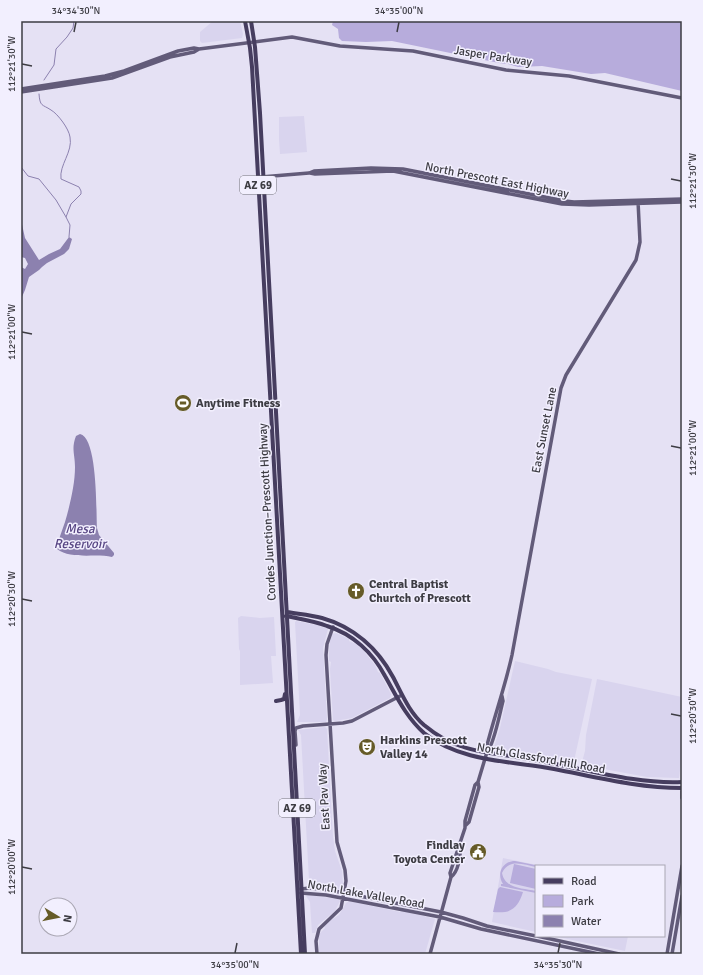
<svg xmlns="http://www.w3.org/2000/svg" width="703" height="975" font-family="Signika,sans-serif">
  <rect width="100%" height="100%" fill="#e5e1f4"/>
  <path fill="#d9d4ee" d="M213,21H240L243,34L242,38L202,43L200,41V32Z
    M304,116L307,152L280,154L279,139V117Z
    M241,616L260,618L274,617L276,656H271L273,683L240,685V651L239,649L238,618Z
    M296,621L317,625L328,629L323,648L327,719L326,722H297L300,715L295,622Z
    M336,633L349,639V641L356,644L363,650L375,665L378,672L380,673L391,694L390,698L352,718L335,721L333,720L330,669L331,662L329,661V654L330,641L332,634Z
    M515,661L548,669L556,672L592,679L574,761L572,762L552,758L520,754L507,751L495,749L494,747L500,728Z
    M597,679L682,697V755L679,778L647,777L609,770L582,762L585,751L586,735Z
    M325,727L327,729L333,836L335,851L342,871L343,884L341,890L310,884L309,880L301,735L298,730Z
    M503,858L542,866H536V932L492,922Z
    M308,895L338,899L340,901L335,911L318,925L315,933H312L310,902L306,896Z
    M349,901L400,912L402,911L420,915L435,919L425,954H319V934L325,928L324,926L326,923L339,915L346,903Z
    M553,936H628L625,951Z"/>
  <path fill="#b7acdc" d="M333,21H682V91L605,73L591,74L542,66L518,67L508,64L499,63L392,41L366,42L342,41L339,38L338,29L332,25Z
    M515,861L540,866H536V867C524,865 509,858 502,873C505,889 523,888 536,891V893L501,886V884H503C496,873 503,861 515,861Z
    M514,864L536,869V889L510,883Z
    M500,887L523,892C518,908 511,914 493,912L498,889Z"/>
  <path fill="#8c81af" d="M21,220L25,238L39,260L49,254L60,249L69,237L72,239L69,249L64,254L47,263L42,267L39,270L29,277L25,290L21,299V267L25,269L28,264L25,258L21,257Z
    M80,434C98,438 96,512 97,528L99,535L114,553V555L112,557C96,553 71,560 57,549C58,540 62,531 65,522C70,505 75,484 75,467C75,454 71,449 76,436Z"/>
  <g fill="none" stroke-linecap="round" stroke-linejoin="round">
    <path stroke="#8c81af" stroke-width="1" d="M44,80L54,65L56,49L67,37L73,28L74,21
      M39,94C40,107 42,104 51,110C58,114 69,129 70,137C73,152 59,165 61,179L79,187L81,191V194L71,204L66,217L70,225L69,237
      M21,167L28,176L39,179L56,200L66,217"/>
    <path stroke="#625b79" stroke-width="3.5" d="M21,89L105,76L124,71L178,51L194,48L199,49L292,37L340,46L413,51L506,70L569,76L682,98
      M21,92L112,78L170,57L194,52L199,49
      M310,173L315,174L393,171L562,204L589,205L682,202
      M261,177L309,173L314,171L371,168L403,169L565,201L574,202L682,199
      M296,745L295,731L296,728L303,726L343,723L352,721L402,695
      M487,752C494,745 500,712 503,701L502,696
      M478,782L487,752L486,749C494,717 505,687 512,655L561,388L566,375L636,260L640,242L638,201
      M682,791V798
      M451,877C458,872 461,856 460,848
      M301,889L310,888L329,890L441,912L463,918L487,926L536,936
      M301,893L326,895L440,917L481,929L599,954
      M537,936L619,954
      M317,954L316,941L319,929L341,908L346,881L345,870L337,842L326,655L327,644L333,627
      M430,954L451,877L450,873L465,828V821L475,785L478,782L479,787L469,822L466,825
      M667,954L682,866
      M672,954L682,896"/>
    <path stroke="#463d5f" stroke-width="4" d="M245,21L250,48L252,67L301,954
      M251,21L255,47L260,113L305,954
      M287,612C299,614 311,615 322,618C354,627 378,649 393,677C402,694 409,712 424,725C435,734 447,742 461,746C470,750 480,751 490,753C510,756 530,759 550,763C593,771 638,784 682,782
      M286,616C300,619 314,621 327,626C353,634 373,653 385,676C397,697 406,717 424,733C460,762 511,761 554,769C596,777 638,788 682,788
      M276,701L281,700L284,699L285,694"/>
  </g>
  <path fill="none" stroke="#3d3c43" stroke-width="1.5" d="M74,32L76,22M397,32L399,22M22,64L32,66M671,179L681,181M22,332L32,334M671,446L681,448M22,599L32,601M671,714L681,716M22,867L32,869M235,953L237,943M558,953L560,943"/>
  <defs>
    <g id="stadium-disc" transform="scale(0.9)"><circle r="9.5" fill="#665b28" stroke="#f2effe"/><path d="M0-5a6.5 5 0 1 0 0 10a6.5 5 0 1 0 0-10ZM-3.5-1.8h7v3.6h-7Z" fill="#fff"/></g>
    <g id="church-disc" transform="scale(0.9)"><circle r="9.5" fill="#665b28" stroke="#f2effe"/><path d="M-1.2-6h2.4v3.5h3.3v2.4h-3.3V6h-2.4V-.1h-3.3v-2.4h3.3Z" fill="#fff"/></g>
    <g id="theatre-disc" transform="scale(0.9)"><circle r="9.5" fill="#665b28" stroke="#f2effe"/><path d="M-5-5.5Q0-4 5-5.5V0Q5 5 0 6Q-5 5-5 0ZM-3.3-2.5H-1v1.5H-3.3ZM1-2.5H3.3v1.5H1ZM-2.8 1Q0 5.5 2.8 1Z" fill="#fff"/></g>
    <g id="civic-disc" transform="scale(0.9)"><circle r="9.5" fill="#665b28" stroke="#f2effe"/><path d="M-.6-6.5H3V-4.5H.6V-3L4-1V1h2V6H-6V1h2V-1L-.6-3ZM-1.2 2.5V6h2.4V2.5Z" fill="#fff"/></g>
  </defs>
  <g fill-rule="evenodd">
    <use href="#stadium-disc" x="183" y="403"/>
    <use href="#church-disc" x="356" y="591"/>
    <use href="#theatre-disc" x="367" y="747"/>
    <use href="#civic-disc" x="478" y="852"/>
  </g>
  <g text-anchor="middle" stroke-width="3" stroke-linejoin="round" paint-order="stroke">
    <g fill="#f2effe" stroke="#73727b" stroke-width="1">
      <rect x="240" y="176" width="36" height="18" rx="3"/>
      <rect x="279" y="799" width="36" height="18" rx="3"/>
    </g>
    <g font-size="11" font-weight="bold" fill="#3d3c43">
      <text x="258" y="189">AZ 69</text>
      <text x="297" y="812">AZ 69</text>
    </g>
    <g font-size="12" fill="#3d3c43" stroke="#f2effe">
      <text transform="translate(493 56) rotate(9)" y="4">Jasper Parkway</text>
      <text transform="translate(497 180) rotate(11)" y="4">North Prescott East Highway</text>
      <text transform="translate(544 430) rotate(-79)" y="4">East Sunset Lane</text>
      <text transform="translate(267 512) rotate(-93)" y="4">Cordes Junction–Prescott Highway</text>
      <text transform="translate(541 758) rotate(10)" y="4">North Glassford Hill Road</text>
      <text transform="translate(324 797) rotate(-93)" y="4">East Pav Way</text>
      <text transform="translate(366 894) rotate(10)" y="4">North Lake Valley Road</text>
    </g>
    <g font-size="12" font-weight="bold" fill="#3d3c43" stroke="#f2effe" text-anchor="start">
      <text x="196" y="407">Anytime Fitness</text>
      <text x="369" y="588">Central Baptist<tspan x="369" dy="14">Churtch of Prescott</tspan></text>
      <text x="380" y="744">Harkins Prescott<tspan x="380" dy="14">Valley 14</tspan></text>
      <text x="465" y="849" text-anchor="end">Findlay<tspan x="465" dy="14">Toyota Center</tspan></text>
    </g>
    <g font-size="13" font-style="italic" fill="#584684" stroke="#f2effe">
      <text x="80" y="533">Mesa<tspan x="80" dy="15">Reservoir</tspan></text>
    </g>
  </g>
  <rect width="703" height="975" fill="none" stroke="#f2effe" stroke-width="44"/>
  <rect x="535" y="865" width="130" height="72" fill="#f2effe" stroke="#aaa7b3"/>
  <rect x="543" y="878" width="20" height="6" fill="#463d5f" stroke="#aaa7b3"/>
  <text x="571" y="885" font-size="12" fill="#3d3c43">Road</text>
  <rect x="543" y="895" width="20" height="12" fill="#b7acdc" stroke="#aaa7b3"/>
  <text x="571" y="905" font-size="12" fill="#3d3c43">Park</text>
  <rect x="543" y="915" width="20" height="12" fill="#8c81af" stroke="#aaa7b3"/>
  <text x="571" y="925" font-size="12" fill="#3d3c43">Water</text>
  <g transform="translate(58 917) rotate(100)"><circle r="19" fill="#f2effe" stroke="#aaa7b3"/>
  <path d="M0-3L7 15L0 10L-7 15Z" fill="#665b28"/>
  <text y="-6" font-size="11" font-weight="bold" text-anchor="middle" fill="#3d3c43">N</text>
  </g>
  <rect x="22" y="22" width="659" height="931" fill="none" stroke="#3d3c43" stroke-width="1.5"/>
  <g font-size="10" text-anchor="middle" fill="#3d3c43">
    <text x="76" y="14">34°34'30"N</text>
    <text x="399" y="14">34°35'00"N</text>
    <text transform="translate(11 64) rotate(-90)" y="4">112°21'30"W</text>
    <text transform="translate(692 181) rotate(-90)" y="4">112°21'30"W</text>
    <text transform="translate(11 332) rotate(-90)" y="4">112°21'00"W</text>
    <text transform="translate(692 448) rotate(-90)" y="4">112°21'00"W</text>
    <text transform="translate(11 599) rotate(-90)" y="4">112°20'30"W</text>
    <text transform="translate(692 716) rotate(-90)" y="4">112°20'30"W</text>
    <text transform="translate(11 867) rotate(-90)" y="4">112°20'00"W</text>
    <text x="235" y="968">34°35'00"N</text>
    <text x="558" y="968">34°35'30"N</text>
  </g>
</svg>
